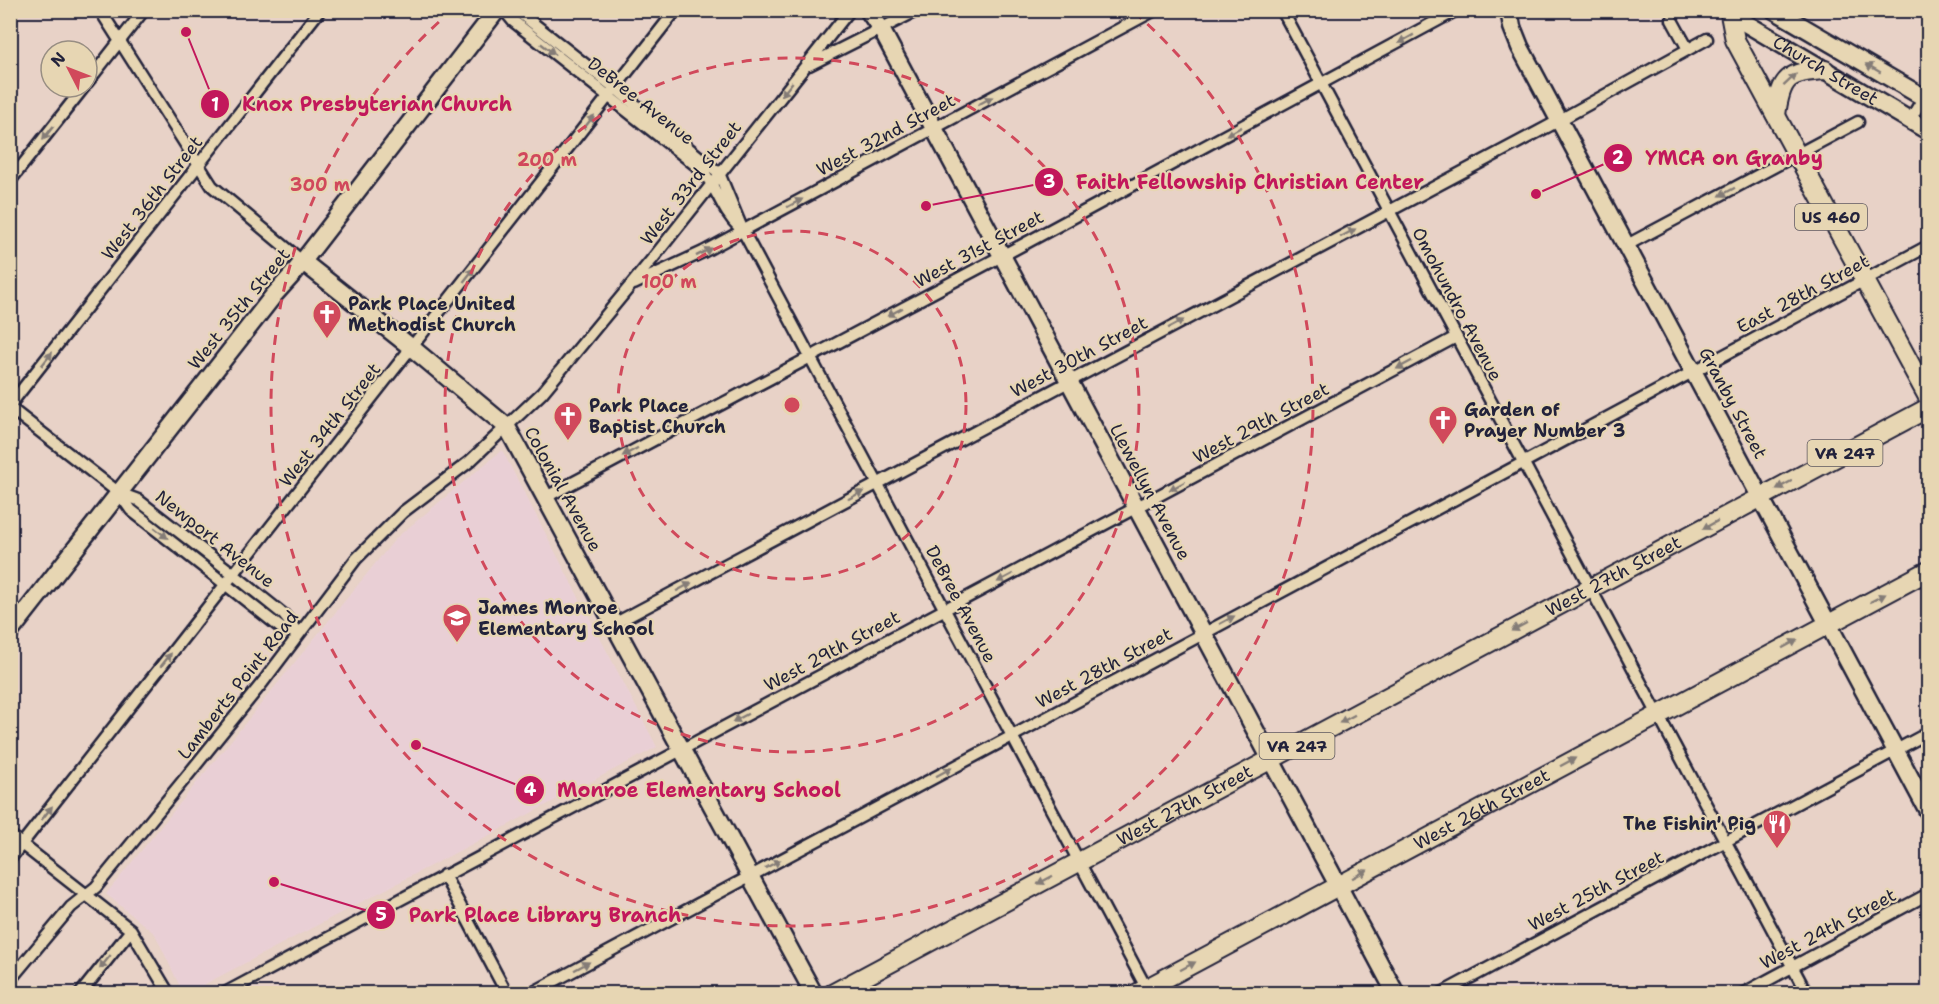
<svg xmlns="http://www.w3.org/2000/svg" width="1939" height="1004" font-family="'Shantell Sans',sans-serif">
  <rect width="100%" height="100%" fill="#e8d2c7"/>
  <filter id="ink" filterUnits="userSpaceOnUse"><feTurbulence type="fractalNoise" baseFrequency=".0167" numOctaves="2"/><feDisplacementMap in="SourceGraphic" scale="12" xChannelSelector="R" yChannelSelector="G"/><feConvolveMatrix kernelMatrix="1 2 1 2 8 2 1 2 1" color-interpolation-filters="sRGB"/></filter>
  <g filter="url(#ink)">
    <path fill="#e9cfd5" d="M502,450L657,747L188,993H183L155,934L106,894L396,538Z"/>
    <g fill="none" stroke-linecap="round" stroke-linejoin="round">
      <g stroke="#22223b" stroke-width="15">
        <path id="street" d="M100,10L212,186L302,261
          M504,10L513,21L702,170C717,188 722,211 739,227
          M512,10L520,13L615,88L719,173L743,231L1149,993
          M1282,10L1807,994
          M1672,20L1688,49
          M809,65L918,10
          M87,83L144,10
          M1910,120L1928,90
          M10,181L84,87
          M1627,245L1858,122
          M634,284L703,252L1155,10
          M10,405L320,10
          M10,408L119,493L131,510L281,628L299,634
          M119,493L138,500L227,569L283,614L299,634
          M546,497L1011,251L1457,10
          M614,624L1549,126L1707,39
          M10,835L131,930L169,994
          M10,859L676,10
          M444,875L507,994
          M10,980L71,907L96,887L187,776L263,682L356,559L403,512L469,462L542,393L654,257L850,10
          M80,994L131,930
          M223,994L1456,337
          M530,994L1928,246
          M1440,994L1928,733
          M1742,994L1928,894"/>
      </g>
      <g stroke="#22223b" stroke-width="21">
        <g id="secondary">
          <path d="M868,10L881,29L1396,994"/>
          <path d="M1509,10L1512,27L1520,47L1928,811"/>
          <path d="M1774,10L1928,100"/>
          <path id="s1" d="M1730,14L1928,131"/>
          <path d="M302,261L412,348L507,427L814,994"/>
          <path d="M10,632L274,295L293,274L497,10"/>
        </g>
      </g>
      <g stroke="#22223b" stroke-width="22">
        <g id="primary">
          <path d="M1731,10L1730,14L1735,40L1928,397"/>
          <path d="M1776,115C1781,77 1788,72 1825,70"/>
          <path id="s2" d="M832,994L1928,408"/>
          <path id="s3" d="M1136,994L1928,571"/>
        </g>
      </g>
      <use href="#street" stroke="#e7d6b3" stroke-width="10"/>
      <use href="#secondary" stroke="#e7d6b3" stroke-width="16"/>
      <use href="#primary" stroke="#e7d6b3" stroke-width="18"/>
    </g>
    <defs><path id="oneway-solid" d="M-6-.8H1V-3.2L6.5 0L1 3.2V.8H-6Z" transform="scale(1.5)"/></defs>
    <g fill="#847c77">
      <use href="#oneway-solid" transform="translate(1406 39) rotate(151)"/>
      <use href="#oneway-solid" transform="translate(548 49) rotate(38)"/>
      <use href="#oneway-solid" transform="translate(1873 68) rotate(-150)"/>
      <use href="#oneway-solid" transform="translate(1790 80) rotate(-43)"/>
      <use href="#oneway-solid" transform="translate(787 89) rotate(129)"/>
      <use href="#oneway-solid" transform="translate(985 101) rotate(-28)"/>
      <use href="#oneway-solid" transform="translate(589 122) rotate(-52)"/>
      <use href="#oneway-solid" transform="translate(1234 131) rotate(152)"/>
      <use href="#oneway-solid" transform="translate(48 133) rotate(128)"/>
      <use href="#oneway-solid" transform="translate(1727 192) rotate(152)"/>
      <use href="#oneway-solid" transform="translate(795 203) rotate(-28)"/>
      <use href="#oneway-solid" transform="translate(1348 233) rotate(-28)"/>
      <use href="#oneway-solid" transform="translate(704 252) rotate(-27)"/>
      <use href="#oneway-solid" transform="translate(469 275) rotate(-52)"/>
      <use href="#oneway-solid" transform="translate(895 312) rotate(152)"/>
      <use href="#oneway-solid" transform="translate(1176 324) rotate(-28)"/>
      <use href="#oneway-solid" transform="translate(47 359) rotate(-52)"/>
      <use href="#oneway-solid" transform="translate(1404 365) rotate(152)"/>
      <use href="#oneway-solid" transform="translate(630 452) rotate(152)"/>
      <use href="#oneway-solid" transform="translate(1784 485) rotate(152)"/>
      <use href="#oneway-solid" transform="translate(1177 486) rotate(152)"/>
      <use href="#oneway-solid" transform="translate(856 495) rotate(-28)"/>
      <use href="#oneway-solid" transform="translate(1710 525) rotate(151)"/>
      <use href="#oneway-solid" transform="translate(161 533) rotate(38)"/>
      <use href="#oneway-solid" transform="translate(1005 578) rotate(152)"/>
      <use href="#oneway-solid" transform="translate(684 587) rotate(-28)"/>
      <use href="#oneway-solid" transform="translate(1878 598) rotate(-27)"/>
      <use href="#oneway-solid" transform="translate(1227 620) rotate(-28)"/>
      <use href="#oneway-solid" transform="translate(1519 627) rotate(152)"/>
      <use href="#oneway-solid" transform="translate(1790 644) rotate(-28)"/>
      <use href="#oneway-solid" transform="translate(166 660) rotate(-52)"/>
      <use href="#oneway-solid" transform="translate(740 718) rotate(152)"/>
      <use href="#oneway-solid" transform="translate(1347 719) rotate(152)"/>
      <use href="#oneway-solid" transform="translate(1568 762) rotate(-28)"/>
      <use href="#oneway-solid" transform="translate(944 772) rotate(-28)"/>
      <use href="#oneway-solid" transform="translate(47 813) rotate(-52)"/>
      <use href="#oneway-solid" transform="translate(773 864) rotate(-28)"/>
      <use href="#oneway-solid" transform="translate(1360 874) rotate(-28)"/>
      <use href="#oneway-solid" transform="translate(1045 880) rotate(152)"/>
      <use href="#oneway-solid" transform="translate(105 962) rotate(129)"/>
      <use href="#oneway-solid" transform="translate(582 966) rotate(-28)"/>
      <use href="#oneway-solid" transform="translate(1188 966) rotate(-28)"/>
    </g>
  </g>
  <g fill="none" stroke="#d1495b" stroke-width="3" stroke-dasharray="10 8">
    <circle cx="792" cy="405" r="174"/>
    <circle cx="792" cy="405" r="347"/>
    <path d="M1134 12A521 521 0 1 1 450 12"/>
  </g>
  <defs>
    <g id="church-pin" transform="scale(1.5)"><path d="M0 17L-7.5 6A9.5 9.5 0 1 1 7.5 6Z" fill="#d1495b" stroke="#e7d6b3"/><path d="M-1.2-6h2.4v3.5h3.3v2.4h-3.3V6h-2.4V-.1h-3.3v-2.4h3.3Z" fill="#fff"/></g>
    <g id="school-pin" transform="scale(1.5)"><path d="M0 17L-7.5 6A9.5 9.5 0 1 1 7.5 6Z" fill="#d1495b" stroke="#e7d6b3"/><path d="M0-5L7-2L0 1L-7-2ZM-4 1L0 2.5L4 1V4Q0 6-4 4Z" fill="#fff"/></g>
    <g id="restaurant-pin" transform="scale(1.5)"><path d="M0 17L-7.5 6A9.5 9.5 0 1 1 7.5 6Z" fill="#d1495b" stroke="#e7d6b3"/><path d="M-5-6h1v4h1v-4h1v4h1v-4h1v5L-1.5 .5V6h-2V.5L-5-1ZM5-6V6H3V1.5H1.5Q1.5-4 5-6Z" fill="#fff"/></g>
  </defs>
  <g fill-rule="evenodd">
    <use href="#church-pin" x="327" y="314"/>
    <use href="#church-pin" x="568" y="416"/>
    <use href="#church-pin" x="1443" y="420"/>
    <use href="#school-pin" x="457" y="618"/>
    <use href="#restaurant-pin" x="1777" y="824"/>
  </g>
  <g text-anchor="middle" stroke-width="4.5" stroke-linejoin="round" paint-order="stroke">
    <g fill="#e7d6b3" stroke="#5d585f" stroke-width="1.5">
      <rect x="1795" y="204" width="72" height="26" rx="4.5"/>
      <rect x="1807.5" y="440" width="75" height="26" rx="4.5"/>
      <rect x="1259.5" y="733" width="75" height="26" rx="4.5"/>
    </g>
    <g font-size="16" font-weight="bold" fill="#22223b">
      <text x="1831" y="223">US 460</text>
      <text x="1845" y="459">VA 247</text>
      <text x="1297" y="752">VA 247</text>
    </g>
    <g font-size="18" fill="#22223b" stroke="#e7d6b3">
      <text dy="6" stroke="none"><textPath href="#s1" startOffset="111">Church Street</textPath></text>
      <text transform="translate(641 101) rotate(38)" y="6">DeBree Avenue</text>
      <text transform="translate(886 135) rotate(-28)" y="6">West 32nd Street</text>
      <text transform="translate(691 183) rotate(-52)" y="6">West 33rd Street</text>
      <text transform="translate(152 198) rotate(-52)" y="6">West 36th Street</text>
      <text transform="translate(979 249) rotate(-28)" y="6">West 31st Street</text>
      <text transform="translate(1803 294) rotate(-28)" y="6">East 28th Street</text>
      <text transform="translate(1457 304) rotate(62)" y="6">Omohundro Avenue</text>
      <text transform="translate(239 309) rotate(-51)" y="6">West 35th Street</text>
      <text transform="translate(1079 357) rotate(-28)" y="6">West 30th Street</text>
      <text transform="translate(1733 403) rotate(62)" y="6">Granby Street</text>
      <text transform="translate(1261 423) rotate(-28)" y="6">West 29th Street</text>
      <text transform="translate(330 425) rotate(-52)" y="6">West 34th Street</text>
      <text transform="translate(563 489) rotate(61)" y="6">Colonial Avenue</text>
      <text transform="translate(1150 492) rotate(62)" y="6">Llewellyn Avenue</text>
      <text transform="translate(215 539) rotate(38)" y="6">Newport Avenue</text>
      <text dy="6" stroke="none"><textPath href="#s2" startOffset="886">West 27th Street</textPath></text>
      <text transform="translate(961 604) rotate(62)" y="6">DeBree Avenue</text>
      <text transform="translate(832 651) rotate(-28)" y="6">West 29th Street</text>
      <text transform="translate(1104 668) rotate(-28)" y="6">West 28th Street</text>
      <text transform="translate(238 685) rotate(-52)" y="6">Lamberts Point Road</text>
      <text dy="6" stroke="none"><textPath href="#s2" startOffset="400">West 27th Street</textPath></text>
      <text dy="6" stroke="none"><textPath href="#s3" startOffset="392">West 26th Street</textPath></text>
      <text transform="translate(1596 891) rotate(-28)" y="6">West 25th Street</text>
      <text transform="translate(1828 929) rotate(-28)" y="6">West 24th Street</text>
    </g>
    <g font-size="18" font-weight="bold" fill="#22223b" stroke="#e7d6b3" text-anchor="start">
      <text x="348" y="310">Park Place United<tspan x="348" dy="21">Methodist Church</tspan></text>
      <text x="589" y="412">Park Place<tspan x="589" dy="21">Baptist Church</tspan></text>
      <text x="1464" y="416">Garden of<tspan x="1464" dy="21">Prayer Number 3</tspan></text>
      <text x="478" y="614">James Monroe<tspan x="478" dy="21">Elementary School</tspan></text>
      <text x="1756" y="830" text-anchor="end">The Fishin' Pig</text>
    </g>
  </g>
  <circle cx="792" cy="405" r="9" fill="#d1495b" stroke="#e7d6b3" stroke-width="3"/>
  <g font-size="18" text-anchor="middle" font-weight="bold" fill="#d1495b" stroke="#e7d6b3" stroke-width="4.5" stroke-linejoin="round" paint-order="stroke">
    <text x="547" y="166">200 m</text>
    <text x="320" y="191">300 m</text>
    <text x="669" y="288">100 m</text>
  </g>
  <path fill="none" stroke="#c2185b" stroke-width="2" d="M186 32L215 104M1536 194L1618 158M926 206L1049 182M416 745L530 790M274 882L381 915"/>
  <g fill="#c2185b" stroke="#e7d6b3" stroke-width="2">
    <circle cx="186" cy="32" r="6"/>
    <circle cx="1536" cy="194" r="6"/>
    <circle cx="926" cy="206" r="6"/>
    <circle cx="416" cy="745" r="6"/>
    <circle cx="274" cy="882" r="6"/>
    <circle cx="215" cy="104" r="15"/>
    <circle cx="1618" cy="158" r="15"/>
    <circle cx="1049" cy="182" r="15"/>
    <circle cx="530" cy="790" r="15"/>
    <circle cx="381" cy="915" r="15"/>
  </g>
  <g font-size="18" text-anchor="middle" font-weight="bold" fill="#fff">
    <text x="215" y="111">1</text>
    <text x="1618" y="164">2</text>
    <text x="1049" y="188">3</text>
    <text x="530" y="796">4</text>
    <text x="381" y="921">5</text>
  </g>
  <g font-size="20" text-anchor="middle" font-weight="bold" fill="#c2185b" stroke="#e7d6b3" stroke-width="4.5" stroke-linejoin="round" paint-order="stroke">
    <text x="377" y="111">Knox Presbyterian Church</text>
    <text x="1734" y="165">YMCA on Granby</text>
    <text x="1250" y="189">Faith Fellowship Christian Center</text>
    <text x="699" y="797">Monroe Elementary School</text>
    <text x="545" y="922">Park Place Library Branch</text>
  </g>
  <rect width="1939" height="1004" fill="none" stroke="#e7d6b3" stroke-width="36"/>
  <rect x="18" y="18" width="1903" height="968" fill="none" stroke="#22223b" stroke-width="2" filter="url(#ink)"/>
  <g transform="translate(69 69) rotate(312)"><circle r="28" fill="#e7d6b3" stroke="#988e83" stroke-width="1.5"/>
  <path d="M0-4.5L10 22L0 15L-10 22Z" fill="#d1495b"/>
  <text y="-9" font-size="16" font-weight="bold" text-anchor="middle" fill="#22223b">N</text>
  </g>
</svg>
